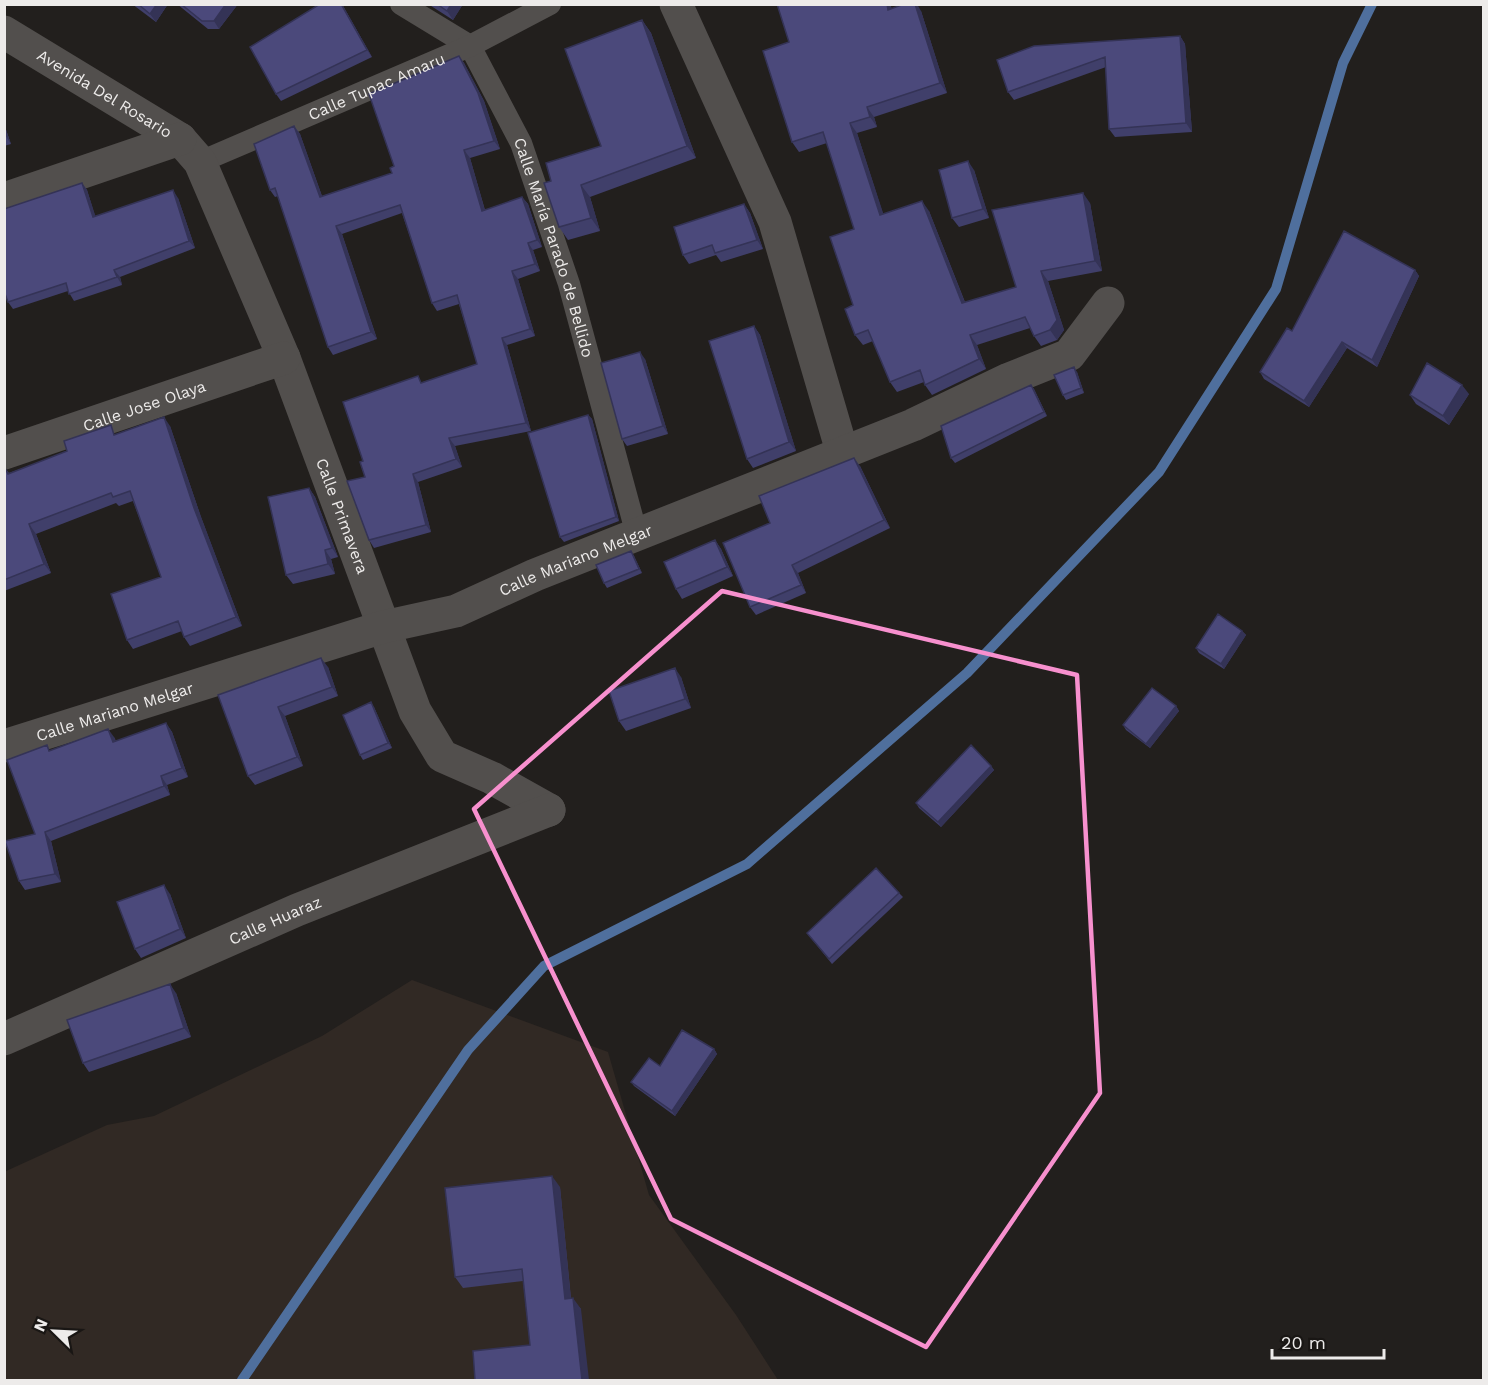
<svg xmlns="http://www.w3.org/2000/svg" width="1488" height="1385" font-family="'Work Sans',sans-serif">
  <rect width="100%" height="100%" fill="#221f1d"/>
  <path fill="#312924" d="M412,980L608,1052L649,1195L736,1315L778,1380H5L4,1172L107,1125L154,1116L322,1036Z"/>
  <g fill="none" stroke-linecap="round" stroke-linejoin="round">
    <path stroke="#4f6f9d" stroke-width="10" d="M242,1380L468,1050L544,966L747,864L967,673L1159,472L1276,289L1343,63L1372,4"/>
    <g stroke="#524f4d" stroke-width="22">
      <path id="s1" d="M401,4L470,46L521,143L569,284L637,535"/>
      <path id="s2" d="M200,162L470,46L550,4"/>
    </g>
    <g stroke="#524f4d" stroke-width="33">
      <path d="M676,4L775,222L842,451"/>
      <path id="s3" d="M4,32L180,139L200,162L284,358L415,711L442,756L492,778L549,810"/>
      <path d="M4,199L180,139"/>
      <path id="s4" d="M4,453L284,358"/>
      <path id="s5" d="M4,746L383,627L456,611L535,575L913,425L1009,379L1069,355L1108,303"/>
      <path id="s6" d="M4,1039L297,910L549,810"/>
    </g>
  </g>
  <path fill="#403f6a" d="M132,4H168L156,22Z
    M177,4H238L219,29H208Z
    M342,4L372,57L281,101L276,94Z
    M428,4H463L453,20Z
    M890,4L892,9L921,11L947,93L874,117L877,127L857,133L883,214L929,211L965,302L1016,287L1090,203L1102,271L1048,281L1064,330L1057,340L1041,346L1034,336L1030,328L977,345L986,369L932,395L925,385L924,382L897,392L890,382L873,341L863,345L855,335L853,305L854,229L827,143L799,152L792,142L789,42Z
    M642,20L651,33L696,158L590,197L600,231L568,240L559,227L551,181L601,146Z
    M1180,36L1185,44L1192,132L1115,137L1109,129L1106,67L1014,100L1008,92L1034,46Z
    M459,56L464,63L484,101L500,149L470,158L485,210L522,197L528,204L542,247L533,250L540,271L518,279L535,336L507,345L531,431L455,446L462,467L418,482L431,532L374,548L369,540L363,461L423,382L477,364L459,304L437,311L432,303L402,213L342,234L377,339L333,355L328,347L278,196L275,197L270,190L294,126L300,134L322,196L392,173L394,166Z
    M4,124L11,144L4,146Z
    M974,170L989,218L959,227L952,218Z
    M82,183L87,190L95,216L178,198L195,248L120,277L122,285L74,301L68,291L13,309L8,302Z
    M744,204L750,213L763,249L721,262L716,255L689,264L683,255Z
    M1415,270L1419,276L1377,367L1347,348L1309,407L1264,379L1260,372L1292,331Z
    M754,326L760,335L796,451L753,468L747,459Z
    M645,359L668,434L627,446L622,439Z
    M1077,372L1084,393L1066,400L1063,395Z
    M1031,385L1034,389L1047,416L955,463L951,458Z
    M1469,394L1449,425L1416,404L1410,395Z
    M588,415L592,419L619,521L564,542L560,537Z
    M170,426L201,517L242,626L190,646L184,637L182,631L133,649L127,640L161,577L133,501L119,506L116,503L36,534L51,573L4,591V469L5,468L9,473L117,434Z
    M860,466L890,528L798,573L806,593L756,615L750,607L770,523Z
    M309,488L315,497L338,557L331,559L335,574L293,584L286,575Z
    M715,540L721,549L733,576L682,599L676,589Z
    M631,551L634,556L642,573L607,588L604,583Z
    M1242,631L1246,635L1224,669L1199,653L1196,648Z
    M328,667L338,696L285,716L303,766L255,785L248,776L218,695Z
    M681,677L691,708L626,731L619,721Z
    M1176,706L1179,711L1150,748L1126,730L1123,725Z
    M374,707L392,748L363,760L360,755Z
    M166,723L172,732L188,777L167,785L170,795L51,841L61,882L25,890L19,881L35,834L51,751L114,737L116,741Z
    M991,766L994,770L941,827L919,808L916,803Z
    M899,893L903,897L832,964L807,933Z
    M170,894L186,938L141,958L135,949Z
    M176,993L191,1037L89,1072L83,1063Z
    M714,1049L717,1054L675,1116L634,1086L631,1082Z
    M560,1187L571,1298L581,1309L530,1345L523,1281L463,1288L455,1277Z"/>
  <path fill="#343356" d="M157,4H168L156,22L150,14Z
    M226,4H238L219,29L214,21Z
    M341,4H342L372,57L367,50Z
    M451,4H463L453,20L447,11Z
    M887,4H890L895,20L888,10Z
    M915,4H917L921,11L947,93L940,83Z
    M642,20L651,33L696,158L687,146Z
    M1180,36L1185,44L1192,132L1186,123Z
    M459,56L464,63L484,101L500,149L494,141Z
    M867,107L874,117L877,127L870,117Z
    M850,123L857,133L887,225L880,215Z
    M4,124L11,144L5,135Z
    M294,126L300,134L325,205L320,197Z
    M464,150L470,158L487,218L482,211Z
    M968,161L974,170L989,218L983,209Z
    M82,183L87,190L98,224L93,217Z
    M581,185L590,197L600,231L591,218Z
    M173,190L178,198L195,248L189,241Z
    M1083,193L1090,203L1102,271L1095,261Z
    M522,197L528,204L542,247L537,240Z
    M922,201L929,211L969,313L962,303Z
    M744,204L750,213L763,249L757,240Z
    M336,226L342,234L377,339L371,332Z
    M528,243L533,250L540,271L535,264Z
    M114,270L120,277L122,285L117,277Z
    M1415,270L1419,276L1377,367L1372,360Z
    M512,271L518,279L535,336L530,329Z
    M1041,271L1048,281L1064,330L1057,340L1050,330Z
    M754,326L760,335L796,451L789,442Z
    M970,335L977,345L986,369L979,359Z
    M502,338L507,345L531,431L526,423Z
    M1342,342L1347,348L1309,407L1304,401Z
    M640,352L645,359L668,434L663,426Z
    M1074,367L1077,372L1084,393L1081,388Z
    M1031,385L1034,389L1047,416L1044,412Z
    M1462,385L1469,394L1449,425L1443,416Z
    M588,415L592,419L619,521L616,517Z
    M164,417L170,426L201,517L242,626L236,617L194,508Z
    M449,438L455,446L462,467L456,459Z
    M854,458L860,466L890,528L884,520Z
    M413,474L418,482L431,532L426,525Z
    M309,488L315,497L338,557L332,548Z
    M29,524L36,534L51,573L44,564Z
    M715,540L721,549L733,576L727,567Z
    M325,550L331,559L335,574L328,564Z
    M631,551L634,556L642,573L639,569Z
    M792,565L798,573L806,593L801,585Z
    M1242,631L1246,635L1224,669L1221,664Z
    M321,658L328,667L338,696L332,687Z
    M675,668L681,677L691,708L685,699Z
    M371,702L374,707L392,748L388,743Z
    M1176,706L1179,711L1150,748L1146,744Z
    M278,707L285,716L303,766L297,757Z
    M166,723L172,732L188,777L182,768Z
    M108,729L114,737L119,751L113,742Z
    M991,766L994,770L941,827L938,822Z
    M161,776L167,785L170,795L164,786Z
    M45,832L51,841L61,882L55,874Z
    M164,885L170,894L186,938L180,929Z
    M170,984L176,993L191,1037L184,1028Z
    M714,1049L717,1054L675,1116L672,1111Z
    M552,1176L560,1187L572,1310L565,1299Z
    M573,1298L581,1309L589,1380H582Z"/>
  <path fill="#4b497b" stroke="#343356" stroke-width="1.5" d="M138,4H157L150,14Z
    M181,4H226L214,21H202Z
    M320,4H341L367,50L276,94L250,47Z
    M437,4H451L447,11Z
    M777,4H887L888,10L904,4H915L940,83L867,107L870,117L850,123L880,215L922,201L962,303L1016,287L992,210L1083,193L1095,261L1041,271L1057,320L1050,330L1034,336L1025,317L970,335L979,359L925,385L920,370L890,382L868,330L855,335L845,309L853,305L830,237L854,229L823,132L792,142L763,51L789,42Z
    M642,20L687,146L581,185L591,218L559,227L544,183L551,181L546,163L601,146L565,49Z
    M1180,36L1186,123L1109,129L1105,57L1008,92L997,60L1034,46Z
    M459,56L478,93L494,141L464,150L482,211L522,197L537,240L528,243L535,264L512,271L530,329L502,338L526,423L449,438L456,459L413,474L426,525L369,540L347,481L365,477L360,462L363,461L343,402L418,376L421,383L477,364L457,295L432,303L400,205L336,226L371,332L328,347L275,188L270,190L254,144L294,126L320,197L392,173L390,168L394,166L369,94Z
    M968,161L983,209L952,218L939,170Z
    M82,183L93,217L173,190L189,241L114,270L117,277L69,294L66,283L8,302L4,291V209Z
    M744,204L757,240L715,253L712,245L683,255L674,227Z
    M1344,231L1415,270L1372,360L1342,342L1304,401L1260,372L1287,328L1292,331Z
    M754,326L789,442L747,459L709,341Z
    M640,352L663,426L622,439L601,363Z
    M1427,363L1462,385L1443,416L1410,395Z
    M1074,367L1081,388L1063,395L1054,375Z
    M1031,385L1044,412L951,458L941,426Z
    M588,415L616,517L560,537L528,433Z
    M164,417L194,508L236,617L184,637L178,621L127,640L111,594L161,577L130,491L113,497L111,493L29,524L44,564L4,580V469L5,468L8,474L67,451L64,441L111,425L114,435Z
    M854,458L884,520L792,565L801,585L750,607L723,543L770,523L759,496Z
    M309,488L332,548L325,550L328,564L286,575L268,497Z
    M715,540L727,567L676,589L664,562Z
    M631,551L639,569L604,583L596,565Z
    M1218,614L1242,631L1221,664L1196,648Z
    M321,658L332,687L278,707L297,757L248,776L218,695Z
    M675,668L685,699L619,721L609,691Z
    M1152,688L1176,706L1146,744L1123,725Z
    M371,702L388,743L360,755L343,715Z
    M166,723L182,768L161,776L164,786L45,832L55,874L19,881L5,841L35,834L7,760L47,745L49,751L108,729L113,742Z
    M971,745L991,766L938,822L916,803Z
    M876,868L899,893L829,959L807,933Z
    M164,885L180,929L135,949L117,902Z
    M170,984L184,1028L83,1063L67,1020Z
    M682,1030L714,1049L672,1111L631,1082L649,1058L660,1066Z
    M552,1176L565,1299L573,1298L582,1380H475L473,1351L530,1345L522,1269L455,1277L445,1188Z"/>
  <path fill="none" stroke="#f790ce" stroke-width="4.5" stroke-linejoin="round" d="M722,591L1077,675L1100,1093L926,1347L671,1219L474,809Z"/>
  <g text-anchor="middle" stroke-width="6" stroke-linejoin="round" paint-order="stroke">
    <g font-size="16" fill="#edebea" stroke="#191614">
      <text dy="6" stroke="none"><textPath href="#s2" startOffset="192">Calle Tupac Amaru</textPath></text>
      <text dy="6" stroke="none"><textPath href="#s3" startOffset="118">Avenida Del Rosario</textPath></text>
      <text dy="6" stroke="none"><textPath href="#s1" startOffset="300">Calle María Parado de Bellido</textPath></text>
      <text dy="6" stroke="none"><textPath href="#s4" startOffset="148">Calle Jose Olaya</textPath></text>
      <text dy="6" stroke="none"><textPath href="#s3" startOffset="618">Calle Primavera</textPath></text>
      <text dy="6" stroke="none"><textPath href="#s5" startOffset="602">Calle Mariano Melgar</textPath></text>
      <text dy="6" stroke="none"><textPath href="#s5" startOffset="116">Calle Mariano Melgar</textPath></text>
      <text dy="6" stroke="none"><textPath href="#s6" startOffset="296">Calle Huaraz</textPath></text>
    </g>
  </g>
  <rect width="1488" height="1385" fill="none" stroke="#edebea" stroke-width="12"/>
  <g transform="translate(54 1331) rotate(294)" stroke="#191614" stroke-width="4.5" paint-order="stroke">
  <path d="M0-4.5L10 22L0 15L-10 22Z" fill="#edebea"/>
  <text y="-9" font-size="16" font-weight="bold" text-anchor="middle" fill="#edebea">N</text>
  </g>
  <path d="M1272 1349v9h112v-9" fill="none" stroke="#edebea" stroke-width="3"/>
  <text x="1281" y="1349" font-size="18" fill="#edebea" stroke="#191614" stroke-width="4.5" paint-order="stroke">20 m</text>
</svg>
